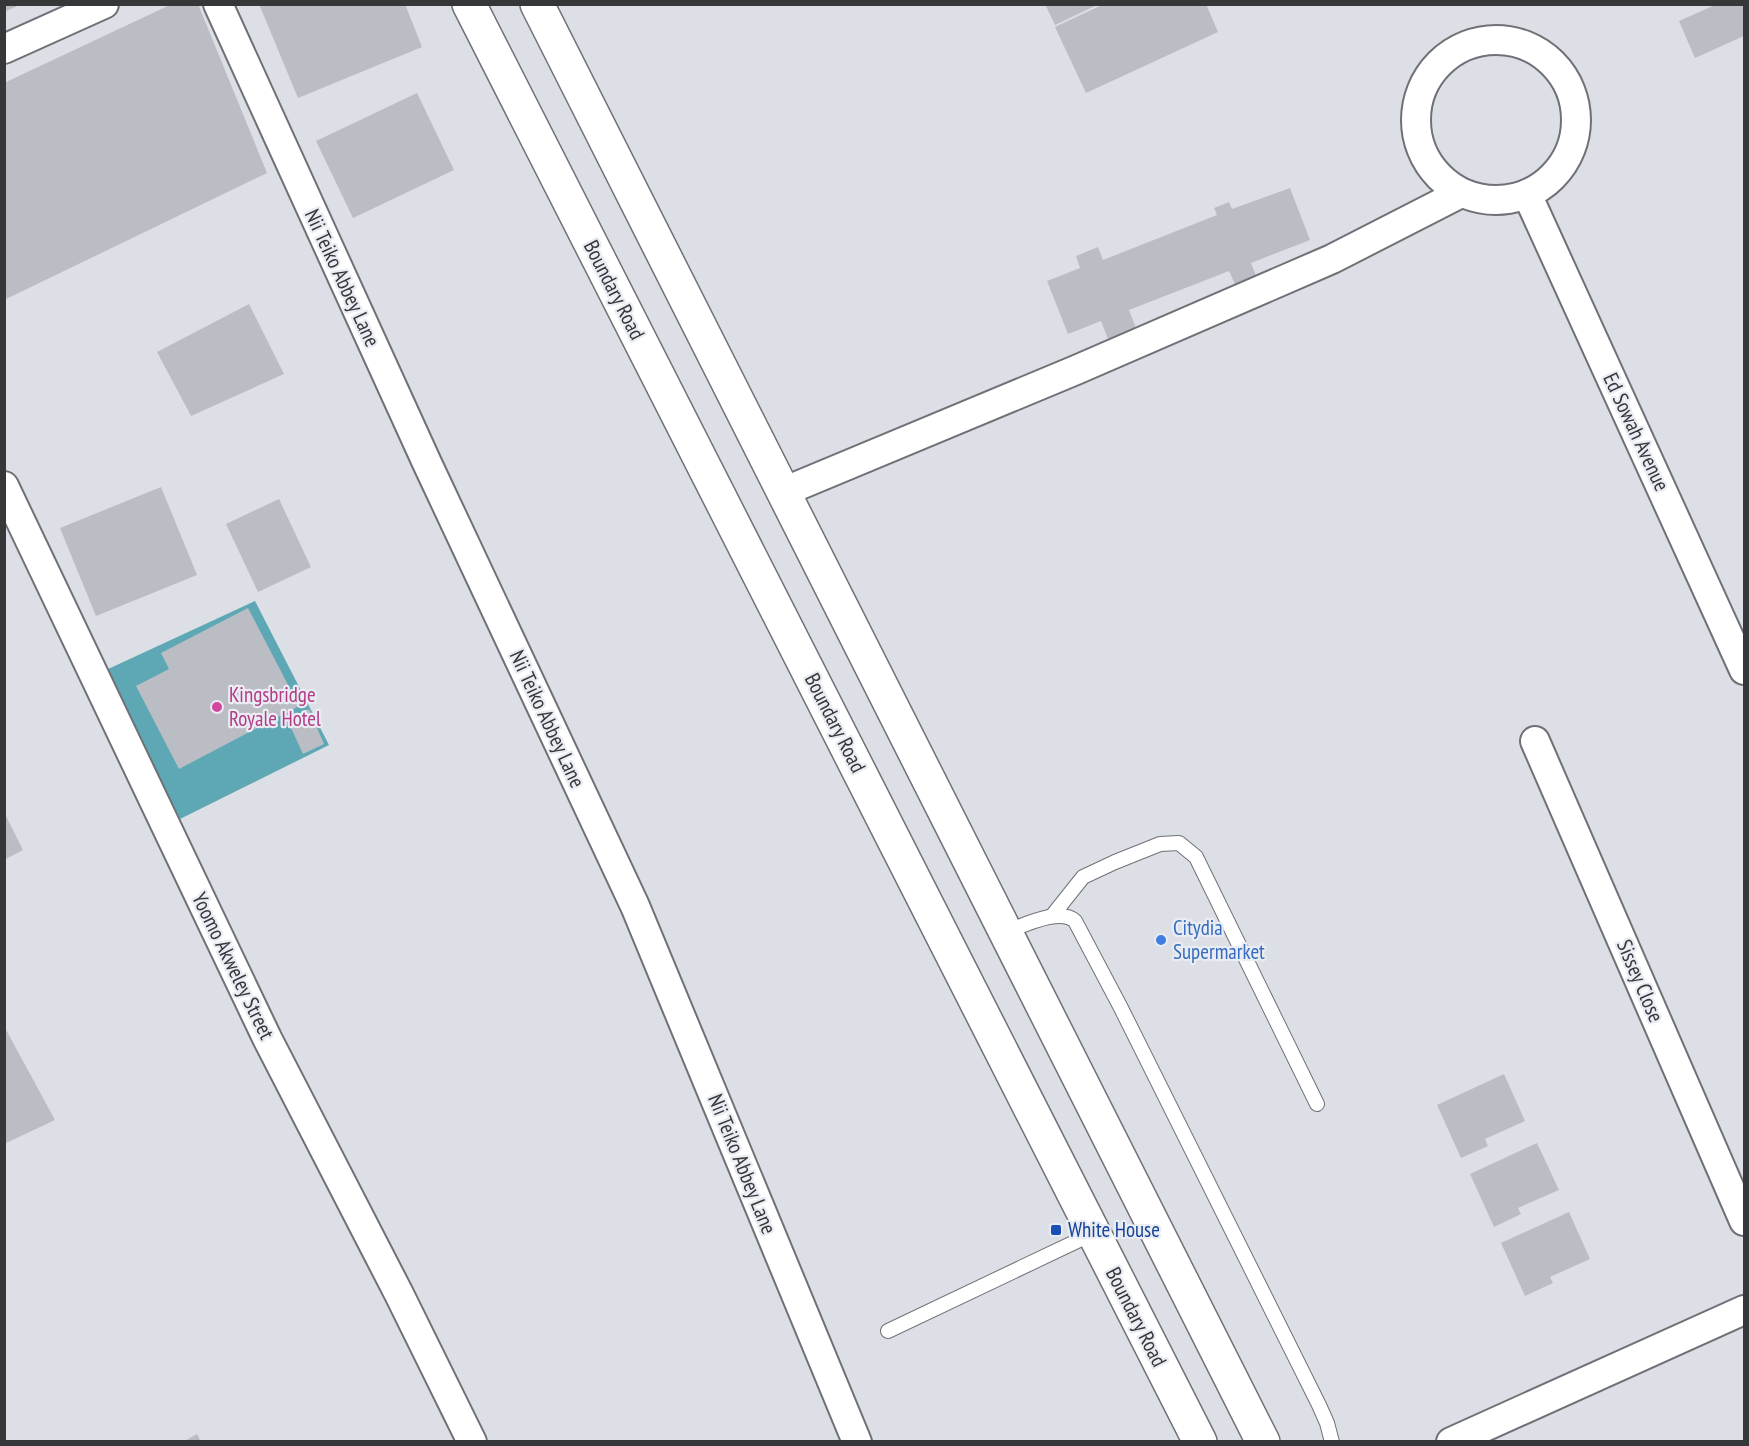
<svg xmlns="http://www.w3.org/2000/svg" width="1749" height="1446" viewBox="0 0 1749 1446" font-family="'PT Sans Narrow',sans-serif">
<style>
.water{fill:#5da8b4}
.building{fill:#bbbdc4}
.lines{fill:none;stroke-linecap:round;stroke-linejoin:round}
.service-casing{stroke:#707177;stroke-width:16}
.minor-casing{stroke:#707177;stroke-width:32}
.secondary-casing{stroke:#707177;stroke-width:36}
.service{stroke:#fff;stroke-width:14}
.minor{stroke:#fff;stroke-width:28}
.secondary{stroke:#fff;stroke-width:33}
.hotel-dot{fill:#d1479c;stroke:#eaecf3;stroke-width:2}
.shop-dot{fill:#3f7fe0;stroke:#eaecf3;stroke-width:2}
.transit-dot{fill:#1a4fb4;stroke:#eaecf3;stroke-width:2}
.labels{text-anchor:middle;stroke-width:4.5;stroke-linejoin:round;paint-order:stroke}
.street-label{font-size:21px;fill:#363739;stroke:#eaecf3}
.hotel-label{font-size:21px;fill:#b23c85;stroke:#eaecf3;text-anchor:start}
.shop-label{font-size:21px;fill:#366cbe;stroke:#eaecf3;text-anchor:start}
.transit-label{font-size:21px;fill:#164399;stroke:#eaecf3;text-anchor:start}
</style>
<rect width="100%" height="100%" fill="#dddfe6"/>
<!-- water -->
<path class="water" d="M255,601L329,745L180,819L106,670Z"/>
<!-- building -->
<g class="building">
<path d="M4,4H22L4,12Z"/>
<path d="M172,4H198L267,173L4,300V83Z"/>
<path d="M259,4H405L422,47L298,98Z"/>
<path d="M1045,4H1099L1055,25Z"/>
<path d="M1104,4H1206L1218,32L1086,93L1055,27Z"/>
<path d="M1717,4H1744V36L1695,58L1679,21Z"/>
<path d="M417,93L454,170L353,218L316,141Z"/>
<path d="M1290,188L1310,240L1251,263L1256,276L1235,284L1229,271L1129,310L1136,328L1108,339L1101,321L1068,334L1047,281L1080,268L1076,256L1098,247L1103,260L1217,215L1214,208L1229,202L1232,209Z"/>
<path d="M249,304L284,374L191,416L157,352Z"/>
<path d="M161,487L197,575L96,616L60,528Z"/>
<path d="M279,499L311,567L258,592L226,524Z"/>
<path d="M248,608L299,706L179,769L136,686L169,669L161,653Z"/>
<path d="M309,709L324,744L303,754L287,719Z"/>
<path d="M4,812L23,850L4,860Z"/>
<path d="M4,1026L55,1120L4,1144Z"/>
<path d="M1504,1074L1525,1121L1485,1139L1488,1146L1461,1158L1437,1105Z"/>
<path d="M1537,1143L1559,1190L1518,1208L1521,1214L1494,1227L1470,1174Z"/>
<path d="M1569,1212L1590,1259L1550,1277L1553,1283L1525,1296L1501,1243Z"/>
<path d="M197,1434L201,1442H183Z"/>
</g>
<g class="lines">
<!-- service casing -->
<g class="service-casing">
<g id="service">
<path d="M1052,916L1083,877L1115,862L1160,844L1179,843L1196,857L1317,1104"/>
<path d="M1005,932C1023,926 1060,907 1075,921L1121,1008L1319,1405L1327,1423L1332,1442"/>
<path d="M888,1331L1094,1233"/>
</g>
</g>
<!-- minor casing -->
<g class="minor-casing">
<g id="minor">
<path d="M218,4L427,463L635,906L857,1442"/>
<circle cx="1496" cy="120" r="80"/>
<path d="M4,49L104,4"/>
<path d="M1527,194L1744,670"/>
<path d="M4,486L267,1038L399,1294L472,1442"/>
<path d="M783,492L1076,370L1332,259L1461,193"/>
<path d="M1535,741L1744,1221"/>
<path d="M1451,1442L1744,1310"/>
</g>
</g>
<!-- secondary casing -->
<g class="secondary-casing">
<g id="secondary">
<path d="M469,4L1200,1442"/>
<path d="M537,4L1263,1442"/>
</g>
</g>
<!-- service -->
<use href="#service" class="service"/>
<!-- minor -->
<use href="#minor" class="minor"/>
<!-- secondary -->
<use href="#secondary" class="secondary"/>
</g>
<!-- markers -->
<circle class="hotel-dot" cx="217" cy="707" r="6"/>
<circle class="shop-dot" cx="1161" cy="940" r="6"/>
<rect class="transit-dot" x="1050" y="1224" width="12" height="12" rx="3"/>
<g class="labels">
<!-- street labels -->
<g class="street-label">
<text transform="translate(342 278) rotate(65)" y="7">Nii Teiko Abbey Lane</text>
<text transform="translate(614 290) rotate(63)" y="7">Boundary Road</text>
<text transform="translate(1636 432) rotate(65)" y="7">Ed Sowah Avenue</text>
<text transform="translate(547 719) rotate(65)" y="7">Nii Teiko Abbey Lane</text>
<text transform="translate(835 723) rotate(63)" y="7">Boundary Road</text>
<text transform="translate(233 966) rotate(64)" y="7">Yoomo Akweley Street</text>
<text transform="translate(1640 981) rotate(67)" y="7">Sissey Close</text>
<text transform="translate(742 1164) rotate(68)" y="7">Nii Teiko Abbey Lane</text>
<text transform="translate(1136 1317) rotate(63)" y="7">Boundary Road</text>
</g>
<!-- hotel labels -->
<g class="hotel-label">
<text x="229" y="702">Kingsbridge<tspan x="229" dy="24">Royale Hotel</tspan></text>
</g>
<!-- shop labels -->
<g class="shop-label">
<text x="1173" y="935">Citydia<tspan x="1173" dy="24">Supermarket</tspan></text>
</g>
<!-- transit labels -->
<g class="transit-label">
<text x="1068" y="1237">White House</text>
</g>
</g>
<!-- border -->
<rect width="1749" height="1446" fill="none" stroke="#363739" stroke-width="12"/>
</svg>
